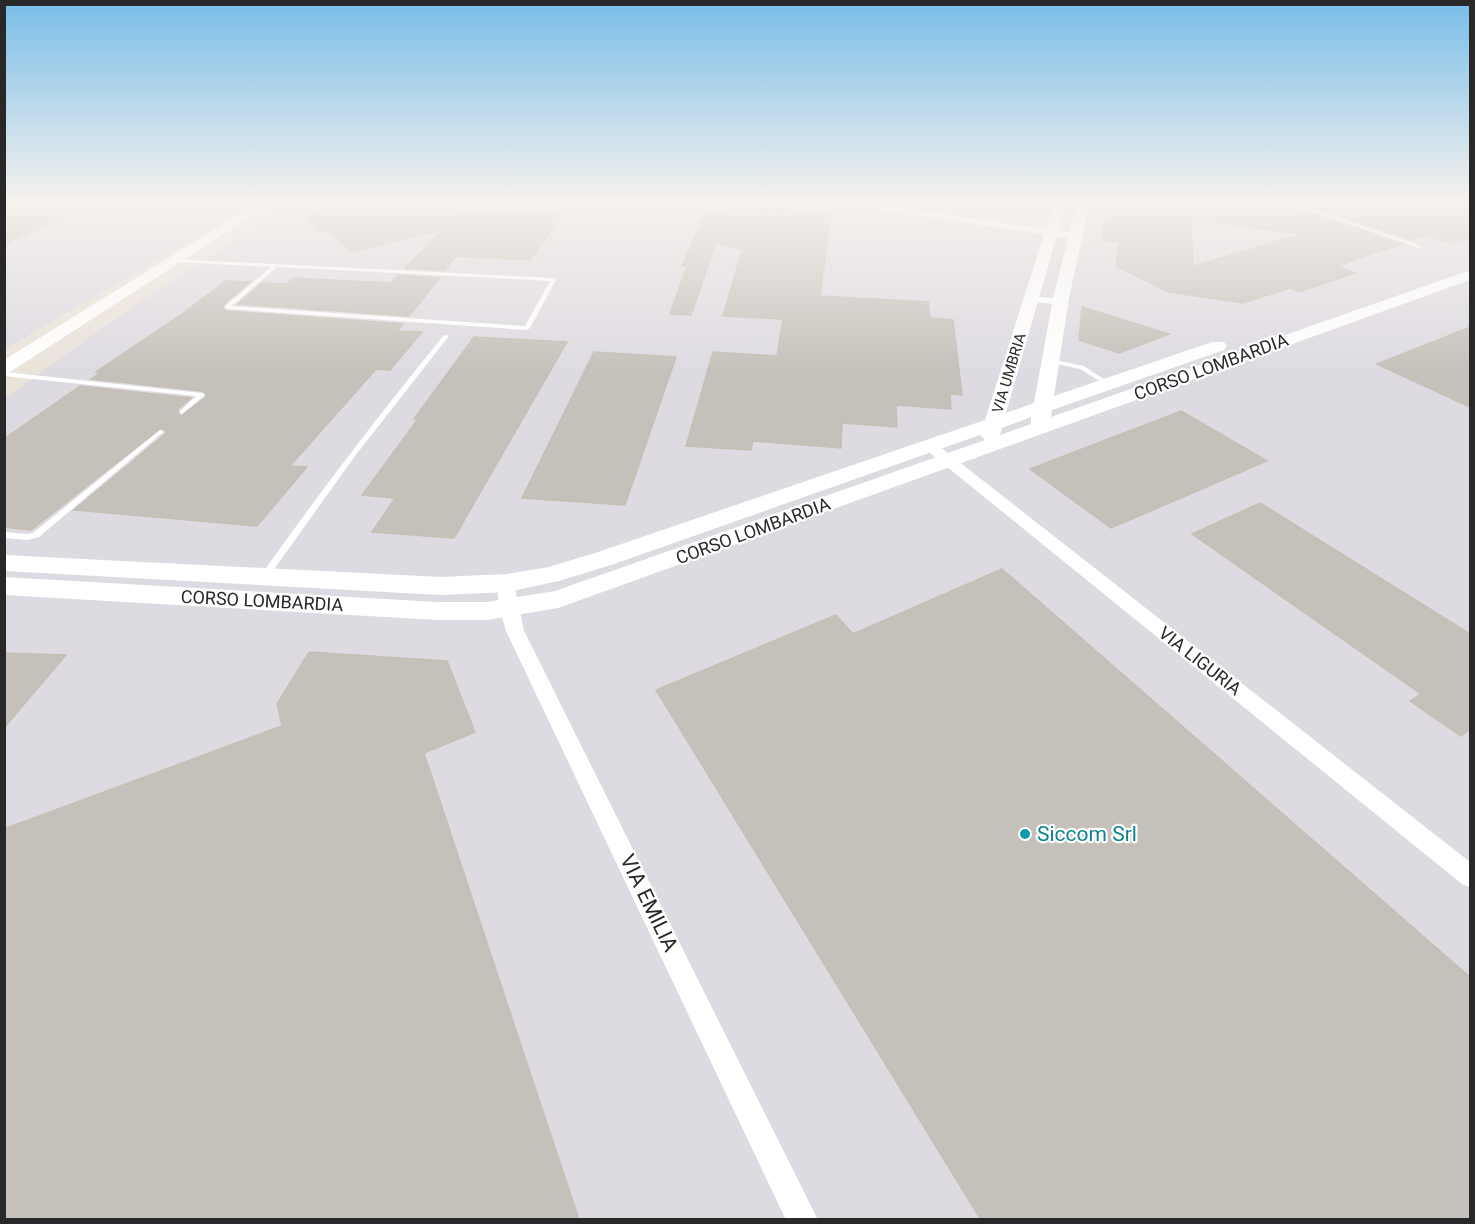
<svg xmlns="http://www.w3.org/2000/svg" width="1475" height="1224" viewBox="0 0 1475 1224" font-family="Roboto,sans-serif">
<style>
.industrial{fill:#dddae2}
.building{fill:#c5c0ba;stroke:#c5bfb4;stroke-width:1.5;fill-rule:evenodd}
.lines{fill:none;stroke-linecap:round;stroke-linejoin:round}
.lane{fill:#fff;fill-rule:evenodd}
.street{fill:#fff;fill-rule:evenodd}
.secondary{fill:#fff;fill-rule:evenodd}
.culture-dot{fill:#0f9aa8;stroke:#fff;stroke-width:2}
.labels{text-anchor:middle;stroke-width:4.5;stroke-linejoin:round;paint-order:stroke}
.far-street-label{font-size:15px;fill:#282828;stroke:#fff}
.street-label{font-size:18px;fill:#282828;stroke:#fff}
.near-culture-label{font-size:21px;fill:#0d838f;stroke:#fff;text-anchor:start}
.near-street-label{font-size:21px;fill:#282828;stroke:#fff}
</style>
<rect width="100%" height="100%" fill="#eae3da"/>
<!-- industrial -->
<g class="industrial">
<path d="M5,200H261L5,349Z"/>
<path d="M292,200H1470V1219H5L4,399L132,307L216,253Z"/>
</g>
<!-- building -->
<g class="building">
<path d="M4,200H99L4,244Z"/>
<path d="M354,200H374L377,202L389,200H446L462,213L496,214L500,210L558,212L555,216H562L530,260L456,256L445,270L405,268L442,230L351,252L329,231L322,233L308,217L330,201Z"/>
<path d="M1110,200H1221L1255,204L1256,200H1279L1280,202L1401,244L1337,266L1355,273L1299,292L1290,288L1243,303L1169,292L1116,266L1119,242L1101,240ZM1191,220L1302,234L1193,266Z"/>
<path d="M1292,200H1470V237L1452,243L1427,235L1411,240Z"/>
<path d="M727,206L831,211L820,296L928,302L930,318L953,320L962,395L950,394L951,409L896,405L897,427L842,423L841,448L753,441L751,450L686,446L713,352L777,356L783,319L723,316L742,250L716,242L691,315L670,314L687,266H682L705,213L724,214Z"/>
<path d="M398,275L440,278L409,316L238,304L262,283L286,284L293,278L390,283Z"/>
<path d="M226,281L250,282L224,304L223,308L227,311L403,324L397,331L422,332L390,370L376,369L290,466L307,467L257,526L74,510L165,434L166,431L161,428L31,530L4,527V439L80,386L191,398L178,409V413L181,416L206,397V393L202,391L91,379L100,373L96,372L182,314Z"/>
<path d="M1082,307L1169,334L1119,353L1079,340Z"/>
<path d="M1470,327V407L1377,364Z"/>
<path d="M474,337L567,342L454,538L372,532L395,498L362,495L418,419H414Z"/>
<path d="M594,352L676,357L625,505L522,498Z"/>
<path d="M1181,411L1267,461L1111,528L1030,469Z"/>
<path d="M1260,503L1470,634V729L1461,736L1410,701L1421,694L1192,534Z"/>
<path d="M1002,569L1470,977V1220H981L656,690L836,615L853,634Z"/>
<path d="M309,652L447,661L475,732L424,753L579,1220H4V829L282,726L277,704Z"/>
<path d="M4,653L66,655L4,728Z"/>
</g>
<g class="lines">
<!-- lane -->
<g class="lane">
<path d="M1281,200H1286L1424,247L1419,248Z"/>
<path d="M172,259L553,278L556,280L530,328L527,330L227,309L225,308V306L271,267L174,262L171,260ZM277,267L550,281L525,326L232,306Z"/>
<path d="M444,335L449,336L355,456L267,579H261L260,577L261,575C319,493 380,413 444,335Z"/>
<path d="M1050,359L1084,366L1111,384L1106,385L1080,369L1048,362L1047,361Z"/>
<path d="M4,372L202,393L205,395L182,414L180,413V411L196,396L4,376Z"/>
<path d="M160,430L164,432L162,433L39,537L27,540L4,538V532L27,534L33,533Z"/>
</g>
<!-- street -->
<g class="street">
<path d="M795,200H848L1076,233L1081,236L1076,239L846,205L800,203Z"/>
<path d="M1031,296L1060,299L1066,302L1060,305L1027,301L1025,299Z"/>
<path d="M930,442L935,443L1470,862V887L1462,884L925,449L923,446Z"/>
<path d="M507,577L513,579L524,631L818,1220H786L506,631C502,616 493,593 501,579Z"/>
</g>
<!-- secondary -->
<g class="secondary">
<path d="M262,200H276L10,372L4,373V360Z"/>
<path d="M1055,200H1067L1006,413L1034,403L1053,298L1078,200H1090L1069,298L1054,396L1212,342H1224L1227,346L1224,350L1052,410L1051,417L1465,272L1470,271V280L558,608L487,620H437L4,595V577L437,602H487L555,591L985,440L980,435L614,564L559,581L507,592L441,595L4,571V555L441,577L507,574L549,567L598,552L985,420ZM1031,417V424L1000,435L1002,428Z"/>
</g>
</g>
<!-- sky -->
<linearGradient id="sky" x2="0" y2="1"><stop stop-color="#78bde8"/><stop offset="0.54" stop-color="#f6f2ee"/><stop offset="1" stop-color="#f6f2ee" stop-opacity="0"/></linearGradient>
<rect width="1475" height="371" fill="url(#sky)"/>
<!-- markers -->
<circle class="culture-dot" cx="1025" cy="834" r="6"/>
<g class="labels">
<!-- far-street labels -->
<g class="far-street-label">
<text transform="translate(1009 373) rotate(-73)" y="5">VIA UMBRIA</text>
</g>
<!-- street labels -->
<g class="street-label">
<text transform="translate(1211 367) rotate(-20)" y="6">CORSO LOMBARDIA</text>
<text transform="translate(753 531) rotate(-20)" y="6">CORSO LOMBARDIA</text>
<text transform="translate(262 601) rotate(3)" y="6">CORSO LOMBARDIA</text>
<text transform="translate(1200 661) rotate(38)" y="6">VIA LIGURIA</text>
</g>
<!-- near-culture labels -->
<g class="near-culture-label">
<text x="1037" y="841">Siccom Srl</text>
</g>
<!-- near-street labels -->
<g class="near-street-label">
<text transform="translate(649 903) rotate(64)" y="7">VIA EMILIA</text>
</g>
</g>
<!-- border -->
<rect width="1475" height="1224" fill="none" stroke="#282828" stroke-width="12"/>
</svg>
